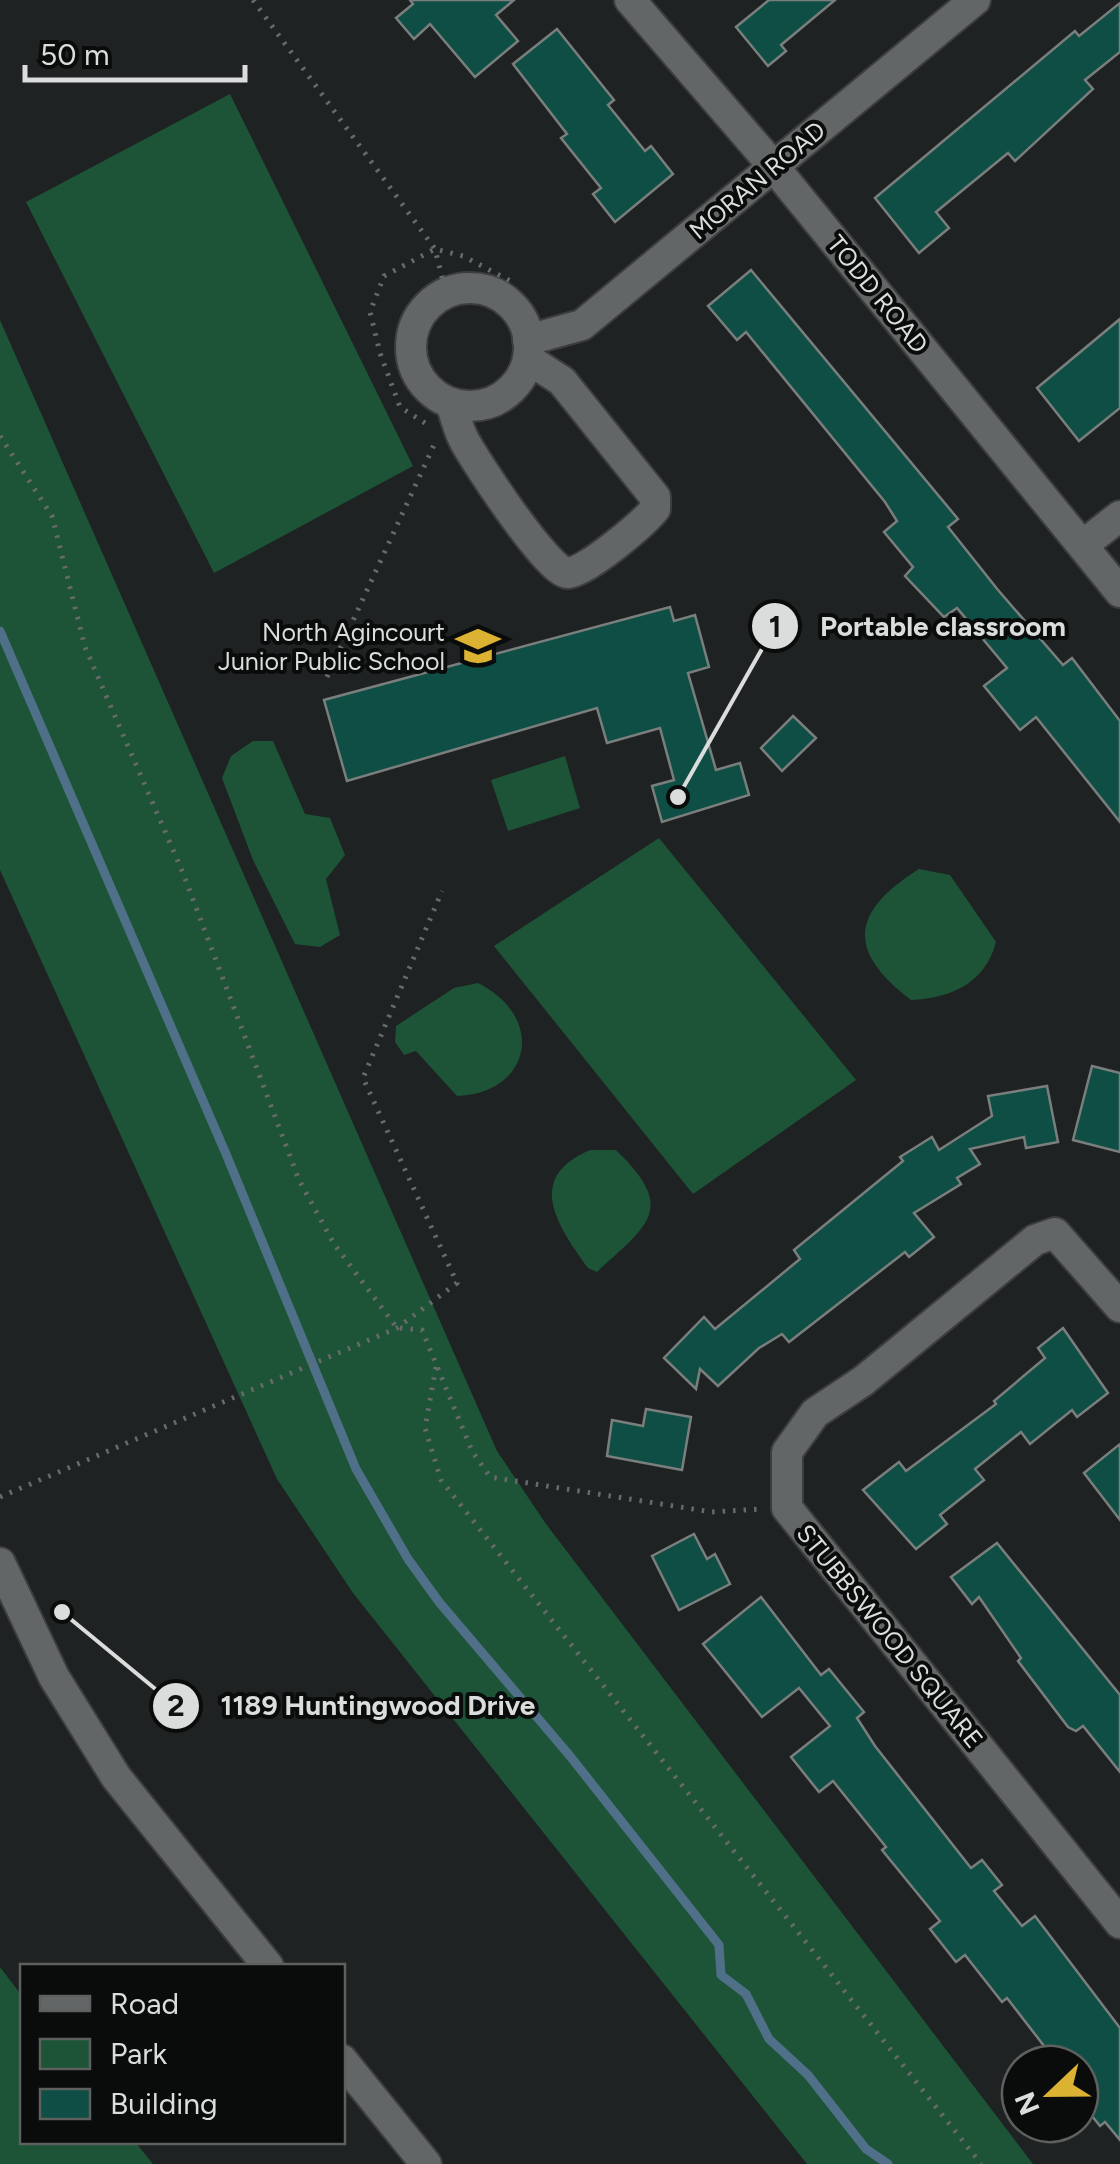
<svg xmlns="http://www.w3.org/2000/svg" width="1120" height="2164" viewBox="0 0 1120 2164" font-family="Figtree,sans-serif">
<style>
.green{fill:#1d5437}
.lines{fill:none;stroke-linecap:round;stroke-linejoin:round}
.stream{stroke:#50708a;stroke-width:9}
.building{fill:#0e4e44;stroke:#7a7e7d;stroke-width:2.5}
.minor-casing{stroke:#3b3d3e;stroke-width:34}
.path{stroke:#676a6a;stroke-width:5;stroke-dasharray:2.5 8;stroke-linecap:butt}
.minor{stroke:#626666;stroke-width:30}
.labels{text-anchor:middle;stroke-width:8;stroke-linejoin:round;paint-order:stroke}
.street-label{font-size:25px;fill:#dbdddd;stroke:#0a0b0b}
.poi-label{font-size:25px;fill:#dbdddd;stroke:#0a0b0b;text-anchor:end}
.leader{fill:none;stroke:#dbdddd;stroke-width:4}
.callout-dot{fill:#dbdddd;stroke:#0a0b0b;stroke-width:4}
.mark-label{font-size:30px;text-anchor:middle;font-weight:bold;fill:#111}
.callout-label{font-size:28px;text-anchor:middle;font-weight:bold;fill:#dbdddd;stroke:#0a0b0b;stroke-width:8;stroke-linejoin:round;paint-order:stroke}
</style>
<rect width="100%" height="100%" fill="#1f2222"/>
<!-- green -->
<g class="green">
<path d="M230,94L413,466L214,573L26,202Z"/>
<path d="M0,320L497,1451L546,1524L1033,2164H807L353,1593L277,1479L0,870Z"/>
<path d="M253,741H273L305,814L330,818L345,855L326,879L340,935L320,947L295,944L253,860L222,778L231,756Z"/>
<path d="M565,756L580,808L508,831L491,780Z"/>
<path d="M659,838L856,1080L693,1194L494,946Z"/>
<path d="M919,869L950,875L996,942C985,983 952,998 911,1000C845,950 852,911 919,869Z"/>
<path d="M478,983C547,1018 531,1093 457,1096L416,1051L404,1055L395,1042L396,1026L454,988Z"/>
<path d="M590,1150H616C677,1209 649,1224 597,1272L588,1268C558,1226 524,1178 590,1150Z"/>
<path d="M0,1967L22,1996V2142H135L153,2164H0Z"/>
</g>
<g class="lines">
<!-- stream -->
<path class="stream" d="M0,631L226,1154L356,1469L408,1559L439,1602L570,1756L719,1945L721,1975L746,1994L769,2039L808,2075L866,2149L888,2164"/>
</g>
<!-- building -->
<g class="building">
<path d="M410,0H514L496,15L518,41L475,77L430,24L414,39L396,18L413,4Z"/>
<path d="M769,0H835L781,45L786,51L768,66L736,27Z"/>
<path d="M1120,3V52L1085,80L1093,89L1015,161L1008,153L936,212L949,228L919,253L875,198L1075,31L1079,36Z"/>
<path d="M557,29L614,100L608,105L645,151L651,146L673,174L615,222L593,194L601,188L561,138L567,134L513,64Z"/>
<path d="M751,270L958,519L948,527L998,590L1063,665L1072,658L1120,721V822L1036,717L1020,730L984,686L1007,668L957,608L944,617L905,576L913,567L884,532L897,521L885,502L746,332L737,340L708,306Z"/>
<path d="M1120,319V408L1079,441L1037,388Z"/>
<path d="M670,607L674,621L695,615L709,667L688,673L716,770L740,763L749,795L662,822L652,786L674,780L660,728L607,743L597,708L347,781L324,700Z"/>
<path d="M793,716L816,738L782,771L761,748Z"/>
<path d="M1092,1066L1120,1073V1152L1073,1140Z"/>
<path d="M1047,1086L1058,1142L1026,1148L1024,1137L970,1149L980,1164L957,1178L961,1184L914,1213L934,1237L909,1257L905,1252L789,1342L782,1334L759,1348L718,1386L700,1369L696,1389L664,1358L704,1317L715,1329L800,1259L794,1250L903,1161L900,1157L932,1137L939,1150L992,1116L988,1096Z"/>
<path d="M1063,1328L1108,1393L1077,1417L1072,1410L1030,1444L1021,1432L975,1469L984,1480L940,1515L947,1524L916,1549L863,1490L899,1462L906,1471L996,1404L994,1401L1045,1358L1038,1348Z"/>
<path d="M646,1409L691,1417L682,1470L607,1456L612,1420L643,1426Z"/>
<path d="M1120,1444V1520L1084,1473Z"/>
<path d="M694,1534L707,1559L715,1554L730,1584L679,1610L652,1556Z"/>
<path d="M997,1543L1120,1695V1772L1083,1726L1076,1731L1068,1727L1018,1661L1021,1658L979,1597L972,1604L951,1577Z"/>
<path d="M761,1597L821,1675L829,1669L864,1712L857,1718L875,1746L971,1868L982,1860L1002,1885L994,1891L1022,1926L1035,1916L1120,2028V2140L1105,2122L1100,2126L1080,2101V2064H1058L1007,1998L1002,2002L965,1955L956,1962L930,1929L940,1921L882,1850L886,1847L833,1781L819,1792L791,1757L830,1726L799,1688L762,1717L703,1644Z"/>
</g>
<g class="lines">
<!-- minor casing -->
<g class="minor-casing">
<g id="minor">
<path d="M630,0L774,167L1120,592"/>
<circle cx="470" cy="347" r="59"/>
<path d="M528,340L582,325L975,0"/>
<path d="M451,403C455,415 458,429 464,440C475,461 549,574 568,573C586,572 643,524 655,509V497L562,381L528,359"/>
<path d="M1083,545L1120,516"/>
<path d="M1120,1307L1055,1233L1035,1240L863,1381L815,1413L787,1452V1508L1120,1923"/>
<path d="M0,1563L54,1677L116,1777L268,1966"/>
<path d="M342,2060L426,2164"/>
</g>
</g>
<!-- path -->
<g class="path">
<path d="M253,0L435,249L446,293"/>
<path d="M425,423L400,407L380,353L370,312L384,276L435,249L463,256L514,283"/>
<path d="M0,436L52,516L85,647L183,873L299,1180L334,1244L397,1328"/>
<path d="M327,677L434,445"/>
<path d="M400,1328L422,1330L472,1451L490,1477L712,1512L761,1509"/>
<path d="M436,1367L425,1428L441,1480L981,2164"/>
<path d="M0,1497L397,1328L457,1283L363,1078L442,891"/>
</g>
<!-- minor -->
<use href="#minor" class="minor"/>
</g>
<!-- icons -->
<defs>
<g id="school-bare" transform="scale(3.45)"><path d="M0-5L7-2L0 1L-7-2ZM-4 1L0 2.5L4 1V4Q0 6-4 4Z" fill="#dcb233" stroke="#0a0b0b" stroke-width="2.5" paint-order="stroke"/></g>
</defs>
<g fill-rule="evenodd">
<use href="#school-bare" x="478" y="646"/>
</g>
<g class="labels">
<!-- street labels -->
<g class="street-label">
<text transform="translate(757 180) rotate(-40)" y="9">MORAN ROAD</text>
<text transform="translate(878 294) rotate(51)" y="9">TODD ROAD</text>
<text transform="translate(890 1636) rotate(51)" y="9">STUBBSWOOD SQUARE</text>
</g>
<!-- poi labels -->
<g class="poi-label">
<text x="445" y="641">North Agincourt<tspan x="445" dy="29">Junior Public School</tspan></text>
</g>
</g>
<!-- callouts -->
<path class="leader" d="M678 797L775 626M62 1612L176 1706"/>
<g class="callout-dot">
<circle cx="678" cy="797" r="10"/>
<circle cx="62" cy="1612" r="10"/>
<circle cx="775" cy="626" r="25"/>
<circle cx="176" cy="1706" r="25"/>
</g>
<g class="mark-label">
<text x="775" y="637">1</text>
<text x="176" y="1716">2</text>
</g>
<g class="callout-label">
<text x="943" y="636">Portable classroom</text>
<text x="378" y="1715">1189 Huntingwood Drive</text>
</g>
<!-- legend -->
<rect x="20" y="1964" width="325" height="180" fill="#0a0b0b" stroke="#5e5f5f" stroke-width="2.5"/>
<rect x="40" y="1996" width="50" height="15" fill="#626666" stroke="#5e5f5f" stroke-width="2.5"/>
<text x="110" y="2014" font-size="30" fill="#dbdddd">Road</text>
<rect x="40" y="2039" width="50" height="30" fill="#1d5437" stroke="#5e5f5f" stroke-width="2.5"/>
<text x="110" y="2064" font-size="30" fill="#dbdddd">Park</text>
<rect x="40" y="2089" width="50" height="30" fill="#0e4e44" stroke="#5e5f5f" stroke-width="2.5"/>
<text x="110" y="2114" font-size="30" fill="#dbdddd">Building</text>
<!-- north arrow -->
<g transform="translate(1050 2094) rotate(248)"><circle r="48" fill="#0a0b0b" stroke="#5e5f5f" stroke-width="2.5"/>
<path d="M0-8L18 38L0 25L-18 38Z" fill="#dcb233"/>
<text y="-15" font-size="28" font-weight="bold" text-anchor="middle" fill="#dbdddd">N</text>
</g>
<!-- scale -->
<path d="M25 65v15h220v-15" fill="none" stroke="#dbdddd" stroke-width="5"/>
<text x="40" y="65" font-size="30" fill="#dbdddd" stroke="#0a0b0b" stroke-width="8" paint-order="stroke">50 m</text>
</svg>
